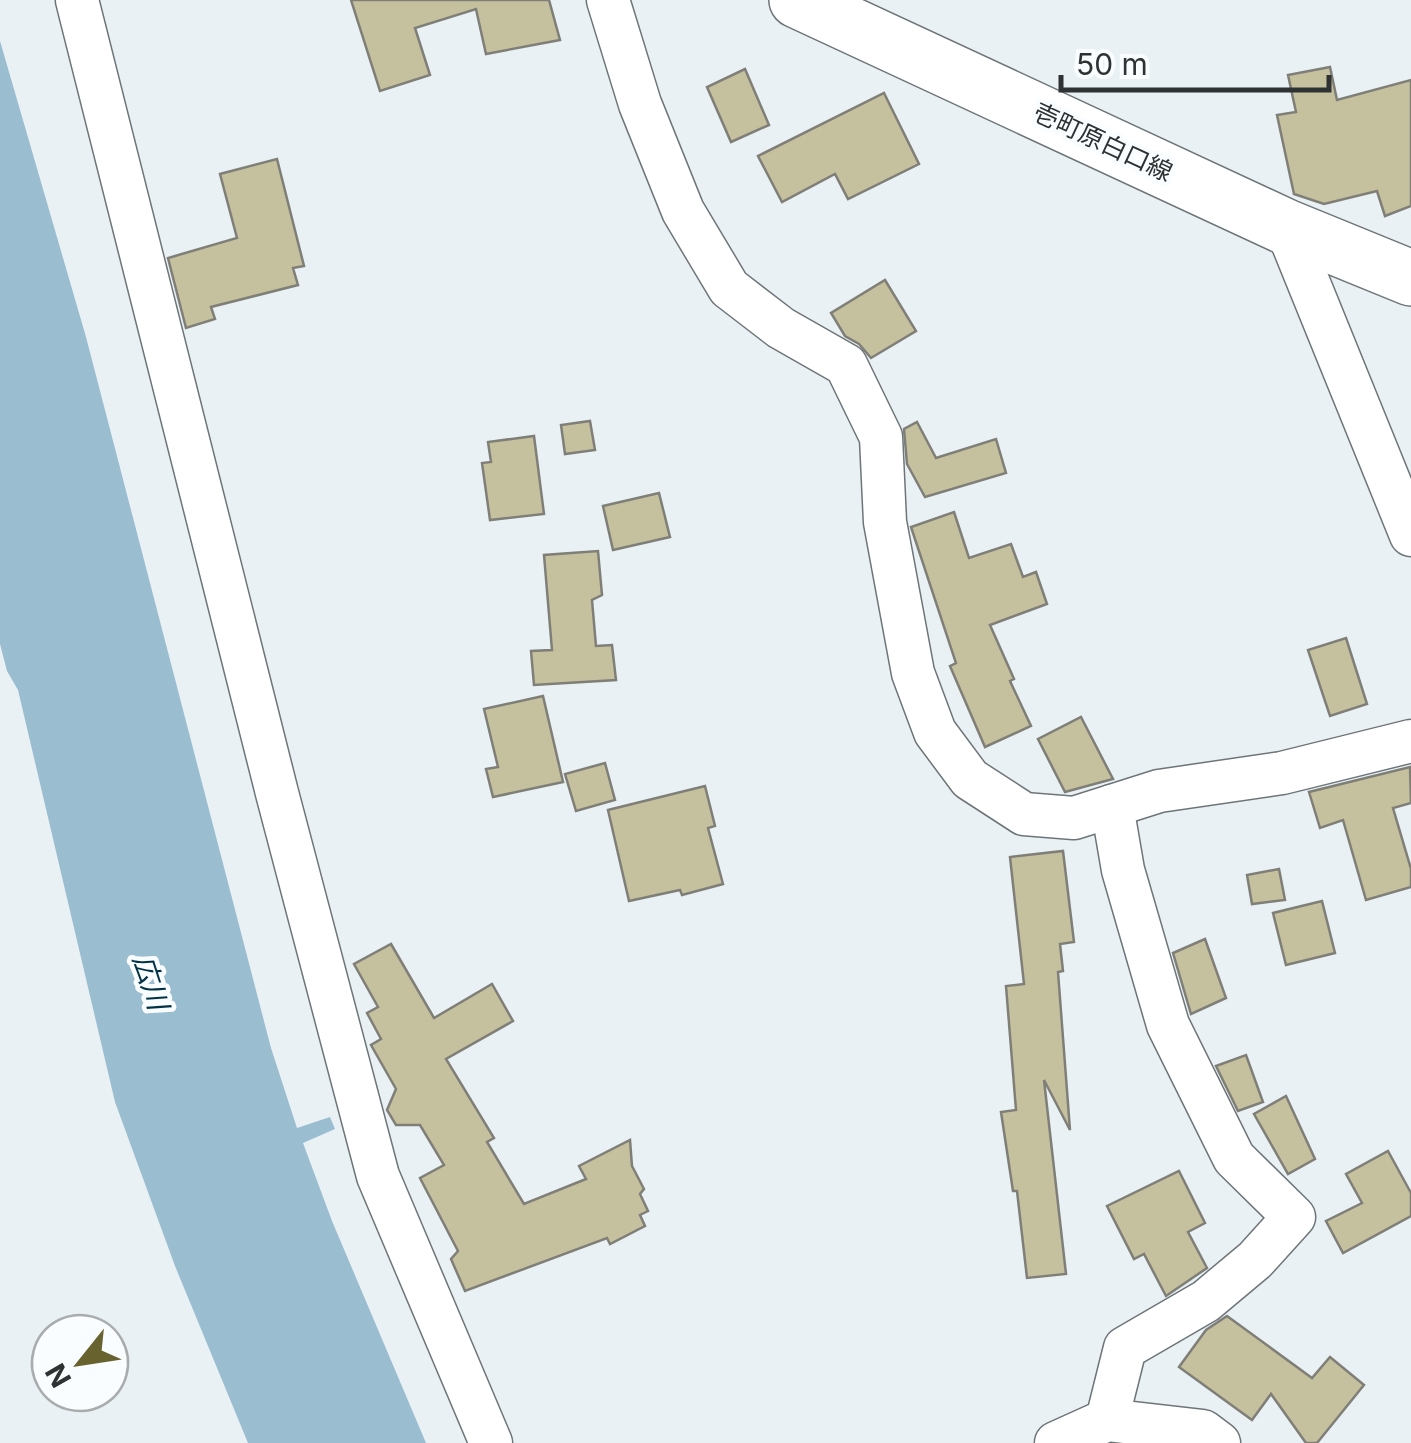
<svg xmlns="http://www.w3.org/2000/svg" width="1411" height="1443" viewBox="0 0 1411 1443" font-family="Inter,'Noto Sans JP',sans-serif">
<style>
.water{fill:#9bbdd0}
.building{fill:#c5c19f;stroke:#7f7f78;stroke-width:2.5}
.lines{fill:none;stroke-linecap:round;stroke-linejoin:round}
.minor-casing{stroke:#6e7579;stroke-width:45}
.secondary-casing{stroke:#6e7579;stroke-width:58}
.minor{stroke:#fff;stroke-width:42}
.secondary{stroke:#fff;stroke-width:55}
.labels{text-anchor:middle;stroke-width:9;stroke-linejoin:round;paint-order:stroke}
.street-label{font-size:25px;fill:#2f3233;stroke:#fafdff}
.water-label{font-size:28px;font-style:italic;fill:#003145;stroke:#fafdff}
</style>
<rect width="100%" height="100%" fill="#e9f1f5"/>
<!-- water -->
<path class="water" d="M0,41L86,337L271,1048L297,1128L330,1117L335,1129L303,1143L332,1221L426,1443H248L175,1266L115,1102L18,690L7,671L0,644Z"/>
<!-- building -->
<g class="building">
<path d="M351,0H549L560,40L486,54L476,9L415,28L430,75L380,91Z"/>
<path d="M1330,67L1337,100L1411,80V206L1385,216L1377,191L1324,204L1294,194L1277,115L1296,112L1288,75Z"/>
<path d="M745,69L769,125L731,142L707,87Z"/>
<path d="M884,93L919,164L848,199L835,174L782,202L758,156Z"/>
<path d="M277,159L304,266L293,268L298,285L211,307L215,319L186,328L168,258L237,238L220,174Z"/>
<path d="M885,280L916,331L871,358L859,344L845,336L831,313Z"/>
<path d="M590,421L595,450L565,454L561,425Z"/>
<path d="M917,422L936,458L996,439L1006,473L925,497L907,464L904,429Z"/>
<path d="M534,436L544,514L490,520L482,463L491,462L488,442Z"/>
<path d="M659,493L670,537L613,550L603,506Z"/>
<path d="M954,512L969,558L1011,544L1023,577L1036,572L1047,604L990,625L1014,679L1010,681L1031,726L985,747L950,666L956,663L911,527Z"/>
<path d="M598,551L602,595L592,600L596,646L612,645L616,680L534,685L531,651L552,650L544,555Z"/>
<path d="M1346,638L1367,704L1330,716L1308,650Z"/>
<path d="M543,696L563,782L493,797L486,769L498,767L484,709Z"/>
<path d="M1081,717L1113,779L1065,792L1038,739Z"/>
<path d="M605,763L615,800L576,811L565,774Z"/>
<path d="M1410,767L1411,803L1393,808L1411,869V887L1366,900L1343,820L1320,828L1309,792Z"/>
<path d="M705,786L715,826L708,828L723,884L682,895L680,890L629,901L608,810Z"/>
<path d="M1063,851L1074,942L1060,944L1063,971L1058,972L1070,1130L1044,1080L1066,1274L1027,1278L1017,1191H1013L1001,1112L1016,1110L1006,986L1024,984L1010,857Z"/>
<path d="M1279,869L1285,900L1252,904L1247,875Z"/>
<path d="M1322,901L1335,953L1286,965L1273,913Z"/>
<path d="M1205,939L1226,998L1191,1014L1173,953Z"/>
<path d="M391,944L434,1018L492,984L513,1021L446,1059L494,1138L487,1142L524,1204L586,1179L579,1166L630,1140L632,1166L644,1189L640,1194L648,1211L640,1215L645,1226L610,1244L607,1238L465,1291L451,1259L458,1251L420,1178L444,1165L420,1125H396L387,1110L396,1089L371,1045L381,1039L367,1013L378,1007L354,964Z"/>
<path d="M1246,1055L1263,1102L1238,1111L1216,1066Z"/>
<path d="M1286,1096L1315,1159L1288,1174L1254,1114Z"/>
<path d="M1388,1151L1411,1193V1216L1343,1253L1326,1221L1362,1203L1346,1174Z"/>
<path d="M1179,1171L1205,1223L1188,1232L1207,1268L1166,1296L1144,1254L1134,1259L1107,1206Z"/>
<path d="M1227,1316L1312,1378L1330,1357L1364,1385L1317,1443H1306L1271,1394L1252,1420L1179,1367L1206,1330Z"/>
</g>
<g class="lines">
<!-- minor casing -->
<g class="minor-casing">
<g id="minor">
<path d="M77,0L277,793L378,1176L491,1443"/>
<path d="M608,0L640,104L683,211L729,288L781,328L846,365L881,437L885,522L913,673L935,732L970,779L1024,814L1074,818L1159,791L1282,773L1411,741"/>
<path d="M1286,227L1411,535"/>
<path d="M1107,1420L1125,1348L1206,1301L1255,1260L1294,1217L1234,1158L1168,1025L1123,870L1112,806"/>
<path d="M1056,1443L1107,1420L1203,1431L1219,1443"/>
</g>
</g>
<!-- secondary casing -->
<g class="secondary-casing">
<path id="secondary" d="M797,0L1286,227L1411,278"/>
</g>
<!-- minor -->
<use href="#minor" class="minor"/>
<!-- secondary -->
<use href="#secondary" class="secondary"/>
</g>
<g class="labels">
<!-- street labels -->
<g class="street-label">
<text transform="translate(1103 142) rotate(25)" y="9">壱町原白口線</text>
</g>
<!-- water labels -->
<g class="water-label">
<text transform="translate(151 982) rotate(72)" y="10">広川</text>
</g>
</g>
<!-- north arrow -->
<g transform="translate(80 1363) rotate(240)"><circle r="48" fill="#fafdff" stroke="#a9acad" stroke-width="2.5"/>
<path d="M0-8L18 38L0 25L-18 38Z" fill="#68622e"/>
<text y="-15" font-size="28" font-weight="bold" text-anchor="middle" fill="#2f3233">N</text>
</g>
<!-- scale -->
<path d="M1061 75v15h268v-15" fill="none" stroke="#2f3233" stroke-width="5"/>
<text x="1076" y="75" font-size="30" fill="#2f3233" stroke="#fafdff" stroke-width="8" paint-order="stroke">50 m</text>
</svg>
